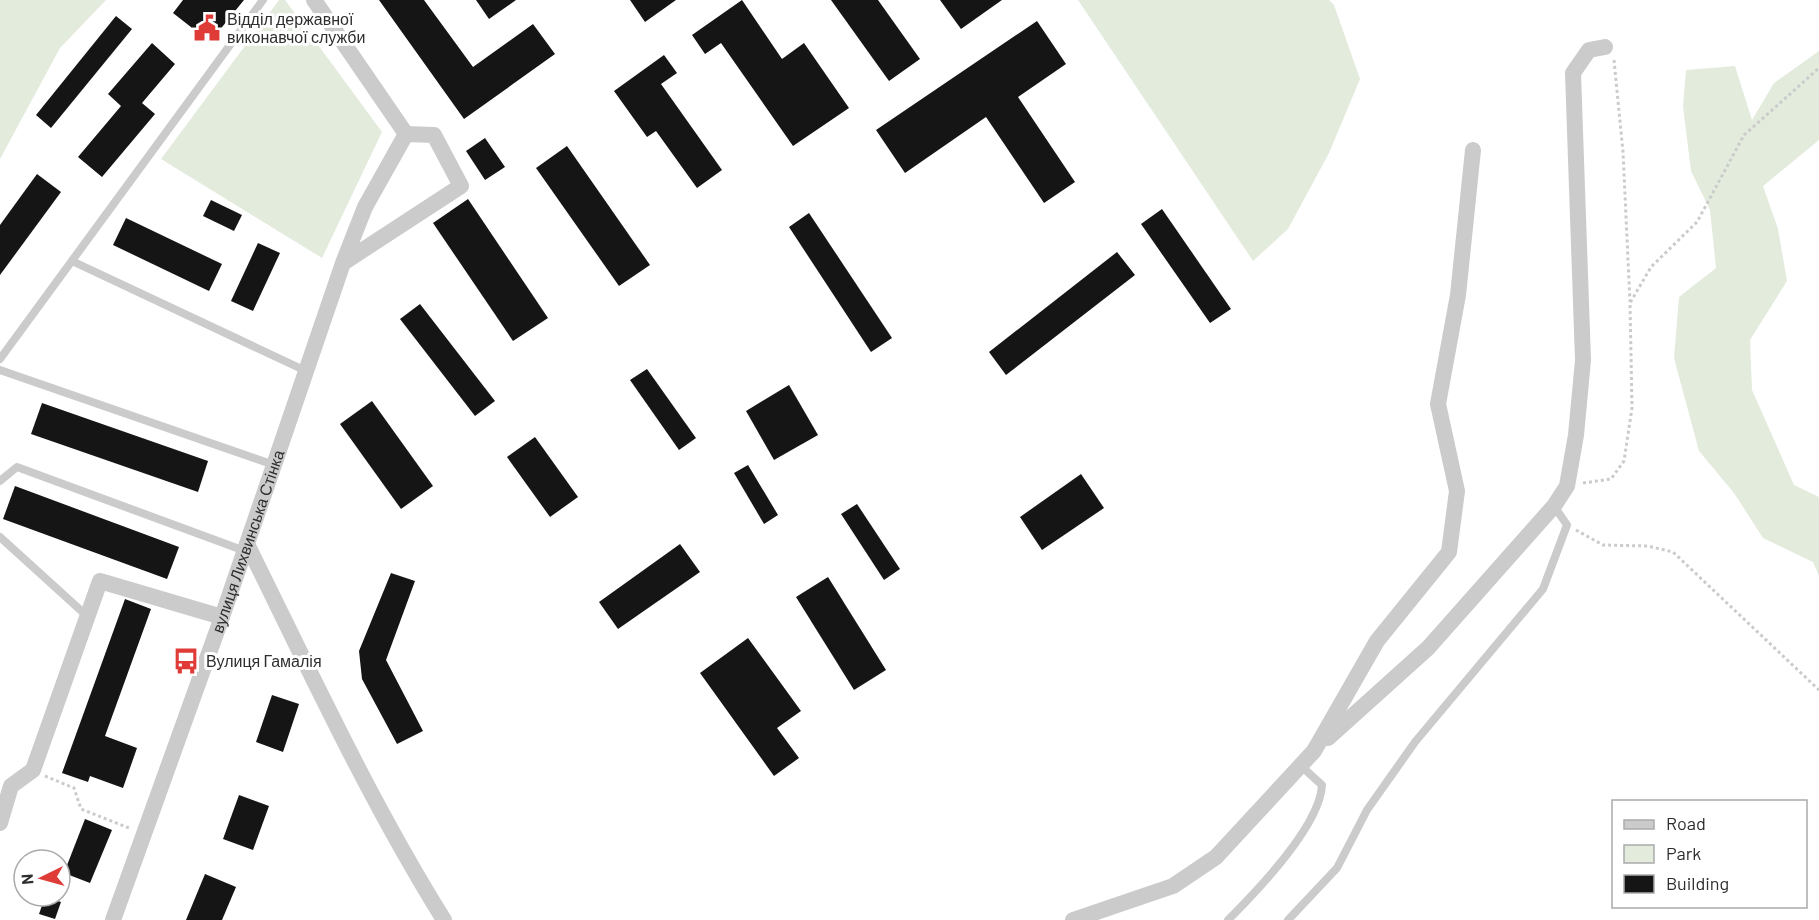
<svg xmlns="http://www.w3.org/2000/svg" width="1819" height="920" viewBox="0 0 1819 920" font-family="Barlow,sans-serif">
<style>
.green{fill:#e3ebdd}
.building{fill:#151515}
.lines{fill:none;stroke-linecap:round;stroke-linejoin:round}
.path{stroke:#cbcbcb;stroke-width:3;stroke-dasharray:3 3;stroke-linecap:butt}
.lane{stroke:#cbcbcb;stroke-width:8}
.street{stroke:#cbcbcb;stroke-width:16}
.labels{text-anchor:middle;stroke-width:6;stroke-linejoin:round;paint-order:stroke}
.poi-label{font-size:16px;fill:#2e2e2e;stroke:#fff;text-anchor:start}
.street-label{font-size:16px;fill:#2e2e2e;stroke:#fff}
</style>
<rect width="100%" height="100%" fill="#fff"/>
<!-- green -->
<g class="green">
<path d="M0,0H106L60,48L0,159Z"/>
<path d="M279,0H285L382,132L322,258L161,159Z"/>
<path d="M1078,0H1329L1334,5L1360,79L1329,153L1288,229L1253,261Z"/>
<path d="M1819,51V140L1763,186L1778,229L1787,281L1750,340L1752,390L1794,485L1819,497V576L1813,562L1763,538L1734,493L1699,451L1674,358L1679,297L1716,268L1710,210L1691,171L1683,106L1686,70L1735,66L1752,120L1774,83Z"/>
</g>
<!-- building -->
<g class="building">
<path d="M183,0H244L210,42L173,13Z"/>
<path d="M379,0H424L473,67L533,24L555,54L464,119Z"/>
<path d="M476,0H516L489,19Z"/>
<path d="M630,0H676L645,22Z"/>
<path d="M742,0L782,59L804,43L849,108L793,146L721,43L705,54L692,35Z"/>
<path d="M831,0H878L920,59L889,81Z"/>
<path d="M940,0H1002L961,29Z"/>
<path d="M116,16L132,29L51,128L36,115Z"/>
<path d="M1037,21L1066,64L1018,97L1075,182L1044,203L986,117L905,173L876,130Z"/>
<path d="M152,43L175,64L142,103L155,114L102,177L78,157L121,106L108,94Z"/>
<path d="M664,55L677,73L661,84L722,170L697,188L656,131L647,137L614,91Z"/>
<path d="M485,138L505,167L485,180L466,151Z"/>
<path d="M567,146L650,265L619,286L536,168Z"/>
<path d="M37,174L61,192L0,275V225Z"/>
<path d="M468,199L548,318L513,341L433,223Z"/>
<path d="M211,200L242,215L234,231L203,216Z"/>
<path d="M1162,209L1231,309L1210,323L1141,224Z"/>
<path d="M809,213L892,338L871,352L789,227Z"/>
<path d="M126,218L222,264L209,291L113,245Z"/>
<path d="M258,243L280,253L253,311L231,301Z"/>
<path d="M1117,252L1135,275L1006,375L989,352Z"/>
<path d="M420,304L495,401L475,416L400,319Z"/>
<path d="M647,369L696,438L679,450L630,380Z"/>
<path d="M789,385L818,435L774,460L746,411Z"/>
<path d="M372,401L433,486L401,509L340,424Z"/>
<path d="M42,403L208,461L198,492L31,434Z"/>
<path d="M535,437L578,497L550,517L507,457Z"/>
<path d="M748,465L778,515L764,524L734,473Z"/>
<path d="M1081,474L1104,508L1042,550L1020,517Z"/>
<path d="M15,486L179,547L167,579L3,519Z"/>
<path d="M857,504L900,569L884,580L841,514Z"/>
<path d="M680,544L700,572L618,629L599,602Z"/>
<path d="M391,573L415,581L386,660L423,731L397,744L362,679L359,651Z"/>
<path d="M828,577L886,670L854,690L796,597Z"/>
<path d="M125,599L151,609L105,736L137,748L123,788L90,776L88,782L62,773Z"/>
<path d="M748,638L801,711L777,728L799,758L774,776L700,673Z"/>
<path d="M272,695L299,704L283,752L256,742Z"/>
<path d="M239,795L269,806L253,850L223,839Z"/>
<path d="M85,819L112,830L90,883L64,873Z"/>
<path d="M205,874L236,887L222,920H186Z"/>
<path d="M45,897L61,902L55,919L39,914Z"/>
</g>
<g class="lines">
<!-- path -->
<g class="path">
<path d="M1614,60L1623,152L1630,302"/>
<path d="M1583,483L1611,479L1624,461L1632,408L1630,303L1651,267L1697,222L1744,135L1819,68"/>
<path d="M1576,530L1603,545L1648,546L1673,552L1819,690"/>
<path d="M45,776L74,788L81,809L129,828"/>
</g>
<!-- lane -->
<g class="lane">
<path d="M72,261L306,371"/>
<path d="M0,359L263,0"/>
<path d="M0,370L274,465"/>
<path d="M0,481L17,467L245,551"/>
<path d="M0,537L87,616"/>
<path d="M1228,920C1257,891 1320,826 1322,785L1301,766"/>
<path d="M1288,920L1337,868L1367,810L1415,742L1543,589L1567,525L1554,506"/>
</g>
<!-- street -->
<g class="street">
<path d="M314,0L406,134"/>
<path d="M247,544C310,671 369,800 444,920"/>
<path d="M1328,738L1428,648L1554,506L1567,486L1576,435L1583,360L1573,73L1589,50L1605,47"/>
<path d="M0,823L11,786L33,770L100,581L222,617"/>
<path id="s1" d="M113,920L222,617L343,263L461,186L434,135L406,134L365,207L343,263"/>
<path d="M1073,920L1173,886L1216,857L1314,751L1377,641L1449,552L1457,491L1438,404L1458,295L1473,150"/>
</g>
</g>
<!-- icons -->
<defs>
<g id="civic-bare" transform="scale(2.07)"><path d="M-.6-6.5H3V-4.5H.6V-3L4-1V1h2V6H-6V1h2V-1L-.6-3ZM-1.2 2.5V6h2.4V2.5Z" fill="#df3c37" stroke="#fff" stroke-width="2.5" paint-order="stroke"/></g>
<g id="bus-bare" transform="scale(2.07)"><path d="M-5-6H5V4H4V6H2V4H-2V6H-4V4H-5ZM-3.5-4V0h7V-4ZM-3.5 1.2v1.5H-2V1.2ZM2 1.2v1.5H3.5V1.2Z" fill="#df3c37" stroke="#fff" stroke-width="2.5" paint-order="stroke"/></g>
</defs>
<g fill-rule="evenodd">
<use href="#civic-bare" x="207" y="28"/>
<use href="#bus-bare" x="186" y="661"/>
</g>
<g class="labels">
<!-- poi labels -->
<g class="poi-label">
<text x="227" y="25">Відділ державної<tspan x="227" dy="18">виконавчої служби</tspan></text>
<text x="206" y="667">Вулиця Гамалія</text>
</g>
<!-- street labels -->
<g class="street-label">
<text dy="6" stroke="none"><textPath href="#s1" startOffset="402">вулиця Лихвинська Стінка</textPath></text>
</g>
</g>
<!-- legend -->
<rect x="1612" y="800" width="195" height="108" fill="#ffffff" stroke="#ababab" stroke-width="1.5"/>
<rect x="1624" y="820" width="30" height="9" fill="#cbcbcb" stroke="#ababab" stroke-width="1.5"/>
<text x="1666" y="830" font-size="18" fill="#2e2e2e">Road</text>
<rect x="1624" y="845" width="30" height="18" fill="#e3ebdd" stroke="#ababab" stroke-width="1.5"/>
<text x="1666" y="860" font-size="18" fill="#2e2e2e">Park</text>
<rect x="1624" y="875" width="30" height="18" fill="#151515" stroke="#ababab" stroke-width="1.5"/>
<text x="1666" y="890" font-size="18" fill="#2e2e2e">Building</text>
<!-- north arrow -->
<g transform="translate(42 878) rotate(265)"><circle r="28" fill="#ffffff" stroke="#ababab" stroke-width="1.5"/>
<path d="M0-4.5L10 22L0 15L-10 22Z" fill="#df3c37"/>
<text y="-9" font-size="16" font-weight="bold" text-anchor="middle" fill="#2e2e2e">N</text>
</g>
</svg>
